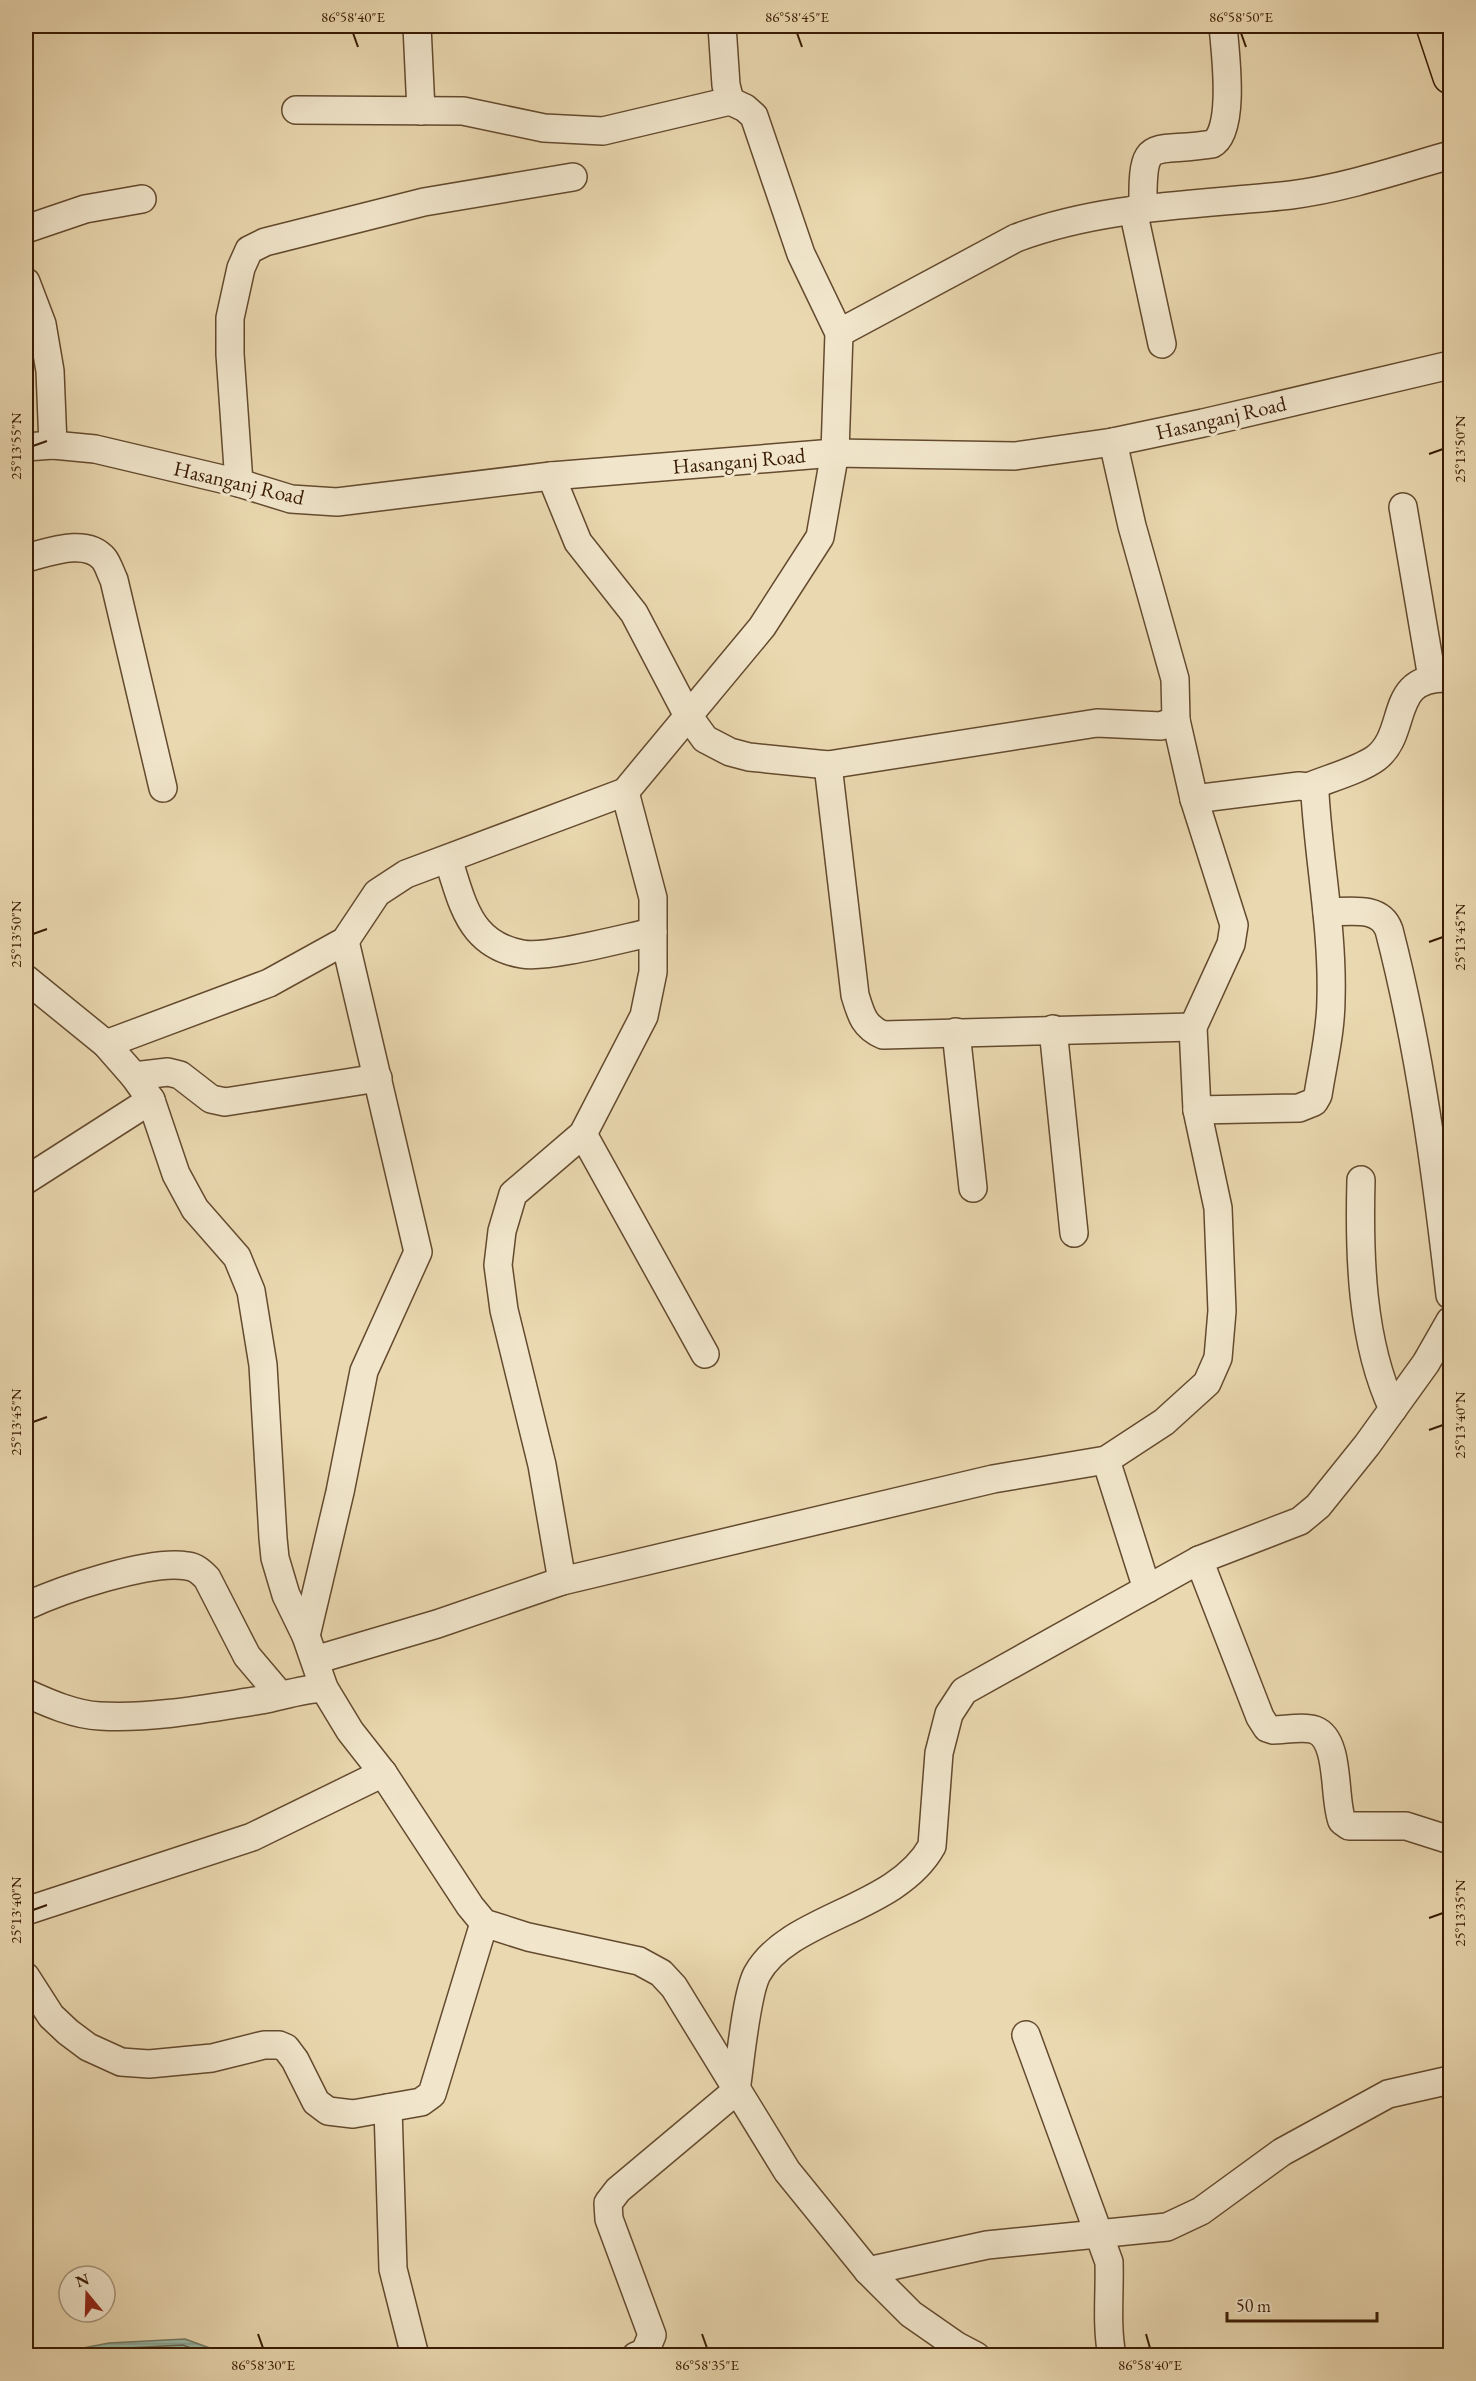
<svg xmlns="http://www.w3.org/2000/svg" width="1476" height="2381" viewBox="0 0 1476 2381" font-family="'EB Garamond',serif">
<style>
.water{fill:url(#water-rules);stroke:#727a66;stroke-width:1.5}
.lines{fill:none;stroke-linecap:round;stroke-linejoin:round}
.shore{stroke:#686a56;stroke-width:1.5}
.minor-casing{stroke:#644a2e;stroke-width:30}
.major-casing{stroke:#381a03;stroke-width:36}
.minor{stroke:#f1e6cc;stroke-width:27}
.major{stroke:#ead8b0;stroke-width:33}
.ticks{fill:none;stroke:#381a03;stroke-width:2}
.labels{text-anchor:middle;stroke-width:6;stroke-linejoin:round;paint-order:stroke}
.street-label{font-size:21px;fill:#381a03;stroke:#f1e6cc}
.neatline{fill:none;stroke:#381a03;stroke-width:2}
.ticks-label{font-size:15px;text-anchor:middle;fill:#381a03}
</style>
<defs>
<pattern id="water-rules" width="6" height="5" patternUnits="userSpaceOnUse" patternTransform="scale(1.5)"><rect width="6" height="5" fill="#98baa8"/><path d="M0 2.5h6" fill="none" stroke="#849f8f"/></pattern>
</defs>
<rect width="100%" height="100%" fill="#ead8b0"/>
<filter id="stains"><feTurbulence type="fractalNoise" baseFrequency=".00333" numOctaves="4"/><feColorMatrix values="0 0 0 0 .2 0 0 0 0 .09 0 0 0 0 .02 0 0 0 .5 -.17"/></filter>
<radialGradient id="worn" r=".72"><stop offset=".6" stop-color="#630" stop-opacity="0"/><stop offset="1" stop-color="#630" stop-opacity=".3"/></radialGradient>
<!-- water -->
<path class="water" d="M185,2339L229,2355H47L109,2343Z"/>
<g class="lines">
<!-- shore -->
<g class="shore">
<path d="M76,2356L110,2349L183,2345L212,2356"/>
<path d="M120,2356L182,2352L191,2356"/>
</g>
<!-- minor casing -->
<g class="minor-casing">
<g id="minor">
<path d="M417,26L421,111"/>
<path d="M722,26L726,85L730,101"/>
<path d="M1143,208C1142,133 1150,154 1212,144C1236,132 1225,50 1223,26"/>
<path d="M1133,210L1162,344"/>
<path d="M26,229L85,209L142,199"/>
<path d="M26,282L42,324L50,371L53,445"/>
<path d="M839,333L1016,238C1104,205 1198,205 1291,195C1345,188 1398,170 1450,155"/>
<path d="M26,447L53,445L95,449L239,483L291,499L337,502L551,476L834,453L1015,456L1113,442L1203,423L1450,365"/>
<path d="M551,476L578,542L634,613L687,714L705,739L730,752L749,757L828,765L1097,723L1161,726L1176,720L1175,679L1132,526L1113,442"/>
<path d="M239,483L230,354V318L241,268L249,250L265,242L424,202L573,177"/>
<path d="M1403,507L1432,678"/>
<path d="M26,558C47,553 86,537 104,559C108,564 111,574 114,580L163,788"/>
<path d="M828,765L855,995C861,1015 864,1027 883,1035L1193,1027"/>
<path d="M1308,787C1327,779 1360,770 1376,758C1410,732 1386,675 1450,678"/>
<path d="M1194,799L1299,786L1308,787L1315,794C1319,862 1333,931 1331,999C1331,1031 1323,1063 1318,1095L1314,1102L1299,1108L1197,1110"/>
<path d="M448,859C456,882 462,911 478,930C489,943 505,951 522,954C547,959 624,938 653,932"/>
<path d="M1327,912C1349,912 1380,905 1389,930C1420,1050 1436,1172 1450,1295"/>
<path d="M26,979L106,1044L134,1076L151,1100L176,1174L195,1209L237,1257L251,1291L263,1365L273,1538L275,1558L286,1595L306,1636L324,1688L350,1731L383,1773L470,1906L484,1923L528,1937L639,1961L661,1973L674,1987L787,2171L868,2271L911,2314L957,2346L976,2356"/>
<path d="M1053,1029L1074,1233"/>
<path d="M956,1032L973,1188"/>
<path d="M106,1044L269,983L345,941L377,893L406,874L625,792L762,627L820,537L835,452L839,333L801,254L754,116L745,108L730,101L603,131L544,128L463,111L296,110"/>
<path d="M134,1076L168,1072L180,1075L211,1099L225,1102L378,1078"/>
<path d="M583,1134L705,1354"/>
<path d="M26,1180L151,1100"/>
<path d="M1361,1180C1359,1254 1361,1341 1393,1409"/>
<path d="M1106,1460L1147,1589"/>
<path d="M1199,1560L1260,1717L1267,1728L1273,1730C1285,1730 1304,1726 1315,1730C1341,1740 1333,1799 1342,1821L1349,1826H1406L1450,1840"/>
<path d="M562,1581L542,1465L504,1310L498,1265L502,1231L513,1194L583,1134L644,1016L653,972V898L625,792"/>
<path d="M26,1606C61,1590 150,1559 187,1566C196,1567 201,1572 207,1578L247,1656L280,1695"/>
<path d="M306,1636L340,1492L364,1371L418,1252L345,941"/>
<path d="M315,1660L437,1624L562,1581L993,1479L1106,1460L1164,1422L1207,1383L1218,1358L1222,1311L1218,1208L1197,1110L1193,1027L1231,944L1234,925L1194,799L1176,720"/>
<path d="M26,1693C48,1703 75,1715 100,1716C153,1719 209,1708 261,1700C282,1696 302,1689 324,1688"/>
<path d="M26,1911L252,1837L383,1773"/>
<path d="M26,1977L51,2016L68,2032L88,2047L121,2062L149,2064L212,2058L264,2045H279L286,2048L295,2060L316,2102L328,2111L353,2114L421,2102L432,2094L484,1923"/>
<path d="M1026,2035L1109,2262C1110,2294 1106,2324 1112,2356"/>
<path d="M388,2108L393,2269L415,2356"/>
<path d="M868,2271L987,2245L1167,2227L1201,2211L1282,2152L1388,2094L1450,2080"/>
<path d="M636,2356L645,2352L652,2335L609,2219L608,2203L618,2190L736,2091C740,2064 746,1995 757,1974C789,1916 896,1911 932,1846L939,1753L949,1714L964,1691L1199,1560L1300,1521L1318,1506L1367,1445L1426,1363L1450,1321"/>
</g>
</g>
<!-- major casing -->
<g class="major-casing">
<path id="major" d="M1433,26L1450,77"/>
</g>
<!-- minor -->
<use href="#minor" class="minor"/>
<!-- major -->
<use href="#major" class="major"/>
</g>
<!-- ticks -->
<path class="ticks" d="M353,33L358,47M797,33L802,47M1241,33L1246,47M33,446L47,441M1429,454L1443,449M33,934L47,929M1429,942L1443,937M33,1422L47,1417M1429,1430L1443,1425M33,1910L47,1905M1429,1918L1443,1913M258,2334L263,2348M702,2334L707,2348M1146,2334L1150,2348"/>
<g class="labels">
<!-- street labels -->
<g class="street-label">
<text transform="translate(1221 418) rotate(-13)" y="7">Hasanganj Road</text>
<text transform="translate(739 461) rotate(-5)" y="7">Hasanganj Road</text>
<text transform="translate(239 483) rotate(13)" y="7">Hasanganj Road</text>
</g>
</g>
<!-- margin -->
<rect width="1476" height="2381" fill="none" stroke="#ead8b0" stroke-width="66"/>
<!-- north arrow -->
<g transform="translate(87 2294) rotate(341)"><circle r="28" fill="#f1e6cc" stroke="#a7947c" stroke-width="1.5"/>
<path d="M0-4.5L10 22L0 15L-10 22Z" fill="#8f2418"/>
<text y="-9" font-size="16" font-weight="bold" text-anchor="middle" fill="#381a03">N</text>
</g>
<!-- scale -->
<path d="M1227 2312v9h150v-9" fill="none" stroke="#381a03" stroke-width="3"/>
<text x="1236" y="2312" font-size="18" fill="#381a03" stroke="#f1e6cc" stroke-width="4.5" paint-order="stroke">50 m</text>
<rect x="33" y="33" width="1410" height="2315" class="neatline"/>
<g class="ticks-label">
<text x="353" y="22">86°58'40"E</text>
<text x="797" y="22">86°58'45"E</text>
<text x="1241" y="22">86°58'50"E</text>
<text transform="translate(16 446) rotate(-90)" y="5">25°13'55"N</text>
<text transform="translate(1460 449) rotate(-90)" y="5">25°13'50"N</text>
<text transform="translate(16 934) rotate(-90)" y="5">25°13'50"N</text>
<text transform="translate(1460 937) rotate(-90)" y="5">25°13'45"N</text>
<text transform="translate(16 1422) rotate(-90)" y="5">25°13'45"N</text>
<text transform="translate(1460 1425) rotate(-90)" y="5">25°13'40"N</text>
<text transform="translate(16 1910) rotate(-90)" y="5">25°13'40"N</text>
<text transform="translate(1460 1913) rotate(-90)" y="5">25°13'35"N</text>
<text x="263" y="2370">86°58'30"E</text>
<text x="707" y="2370">86°58'35"E</text>
<text x="1150" y="2370">86°58'40"E</text>
</g>
<rect width="100%" height="100%" filter="url(#stains)"/>
<rect width="100%" height="100%" fill="url(#worn)"/>
</svg>
